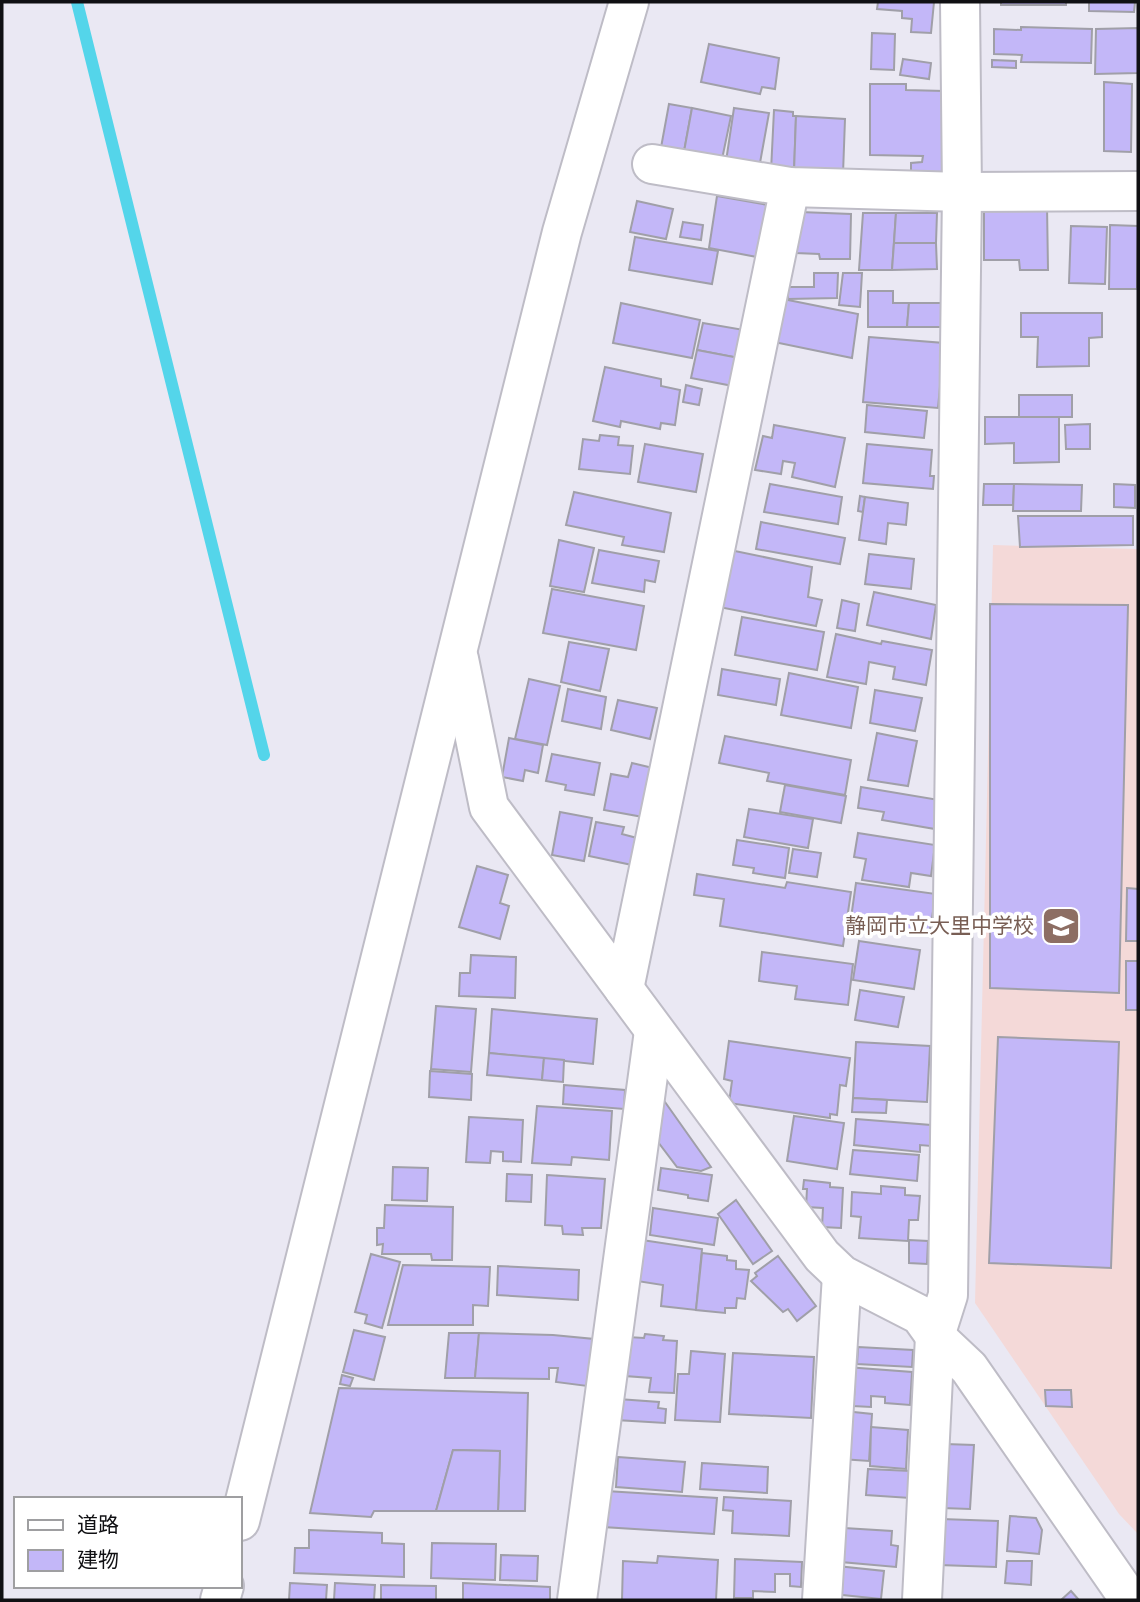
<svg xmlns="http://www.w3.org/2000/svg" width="1140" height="1602" viewBox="0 0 1140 1602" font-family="Barlow,'Noto Sans JP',sans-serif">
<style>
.education{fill:#f4d9d8}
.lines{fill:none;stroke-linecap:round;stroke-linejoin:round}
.stream{stroke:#54d5ea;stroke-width:12}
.building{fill:#c3b7f8;stroke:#a09fa8;stroke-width:2}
.minor-casing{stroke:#bebcc6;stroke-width:42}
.minor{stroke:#fff;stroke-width:38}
.labels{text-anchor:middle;stroke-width:7;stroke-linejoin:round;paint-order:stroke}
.education-label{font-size:21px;fill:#785e54;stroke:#fff;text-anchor:end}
</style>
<rect width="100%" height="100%" fill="#eae8f3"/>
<!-- education -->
<path class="education" d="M993,545L1138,549V1534L1119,1514L975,1303Z"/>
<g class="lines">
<!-- stream -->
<path class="stream" d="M77,2L264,755"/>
</g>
<!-- building -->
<g class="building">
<path d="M878,2H934L931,33L911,32L912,19L902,18V11L877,9Z"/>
<rect x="1001" y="2" width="65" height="3"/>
<path d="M1089,2H1135L1134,12L1089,11Z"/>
<path d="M1021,27L1092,29L1091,63L1021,62L1022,55L994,54V29L1021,30Z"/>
<path d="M1138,28V73L1095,74L1096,29Z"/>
<path d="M872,33L895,34L894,70L871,69Z"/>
<path d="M709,44L779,58L775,89L762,87L760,94L701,82Z"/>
<path d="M903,59L931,63L929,79L900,75Z"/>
<path d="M992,60L1016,61V68L992,67Z"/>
<path d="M1104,82L1132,84L1131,152L1104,151Z"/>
<path d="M870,84H906V90L944,91L942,183L911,178V163L922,162L923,156L870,155Z"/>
<path d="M669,104L692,108L683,157L660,153Z"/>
<path d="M692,108L731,116L721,164L683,157Z"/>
<path d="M734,108L769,113L758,174L725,168Z"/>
<path d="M774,110L793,112V116H796L794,172L771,171Z"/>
<path d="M796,116L845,119L843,174L794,172Z"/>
<path d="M717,196L768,205L757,257L709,248Z"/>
<path d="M637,201L673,209L666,239L630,232Z"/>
<path d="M1047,205L1048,270H1020L1019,260H984V206Z"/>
<path d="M800,212L851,214L850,259H820L819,254L796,253Z"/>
<path d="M863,213H896L892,270H859Z"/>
<path d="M896,213H937L936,243H894Z"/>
<path d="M683,222L703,225L701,240L680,237Z"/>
<path d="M1110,225L1138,226L1137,289H1109Z"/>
<path d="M1071,226L1107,227L1105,284L1069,283Z"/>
<path d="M635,237L718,251L712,284L629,270Z"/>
<path d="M894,243H936L937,269L892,270Z"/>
<path d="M814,273H838L837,298L788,299V287H814Z"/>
<path d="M843,273H862L860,307L839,305Z"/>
<path d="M868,291H893V303H909L907,327H868Z"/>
<path d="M783,299L858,314L852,358L774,342Z"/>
<path d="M621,303L700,320L692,358L613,343Z"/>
<path d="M909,303H944L942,327H907Z"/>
<path d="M1021,313H1102V337L1089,338V366L1037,367L1038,337H1021Z"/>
<path d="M703,323L744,330L739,358L697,350Z"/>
<path d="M869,337L944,343L938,408L863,402Z"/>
<path d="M697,350L739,358L733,386L691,378Z"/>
<path d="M605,367L661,379V386L680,390L675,425L661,423L660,429L621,421L620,427L593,421Z"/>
<path d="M686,385L702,389L699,405L683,402Z"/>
<rect x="1019" y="395" width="53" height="22"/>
<path d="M867,405L927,411L924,438L865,432Z"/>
<path d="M985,417H1059V462L1014,463V443L985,444Z"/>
<path d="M1090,424V449H1066L1065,425Z"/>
<path d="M774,425L845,438L835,487L792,477L795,463L783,461L781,474L755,470L763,436L772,438Z"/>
<path d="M600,435L619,437L618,445L633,446L630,474L579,469L583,439L599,441Z"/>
<path d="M645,444L703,454L696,492L638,482Z"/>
<path d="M867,444L932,450L930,476H934L933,489L863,483Z"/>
<path d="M770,484L842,497L838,524L764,512Z"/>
<path d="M984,484H1014L1013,505H983Z"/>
<path d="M1014,484L1082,485L1081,511H1013Z"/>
<path d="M1114,484L1135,485V508L1114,507Z"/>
<path d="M574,492L671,513L664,552L622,545L624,537L566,525Z"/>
<path d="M860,496L865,497L863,512L858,511Z"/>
<path d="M865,497L908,503L906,525L888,523L886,544L859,540Z"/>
<path d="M1018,516H1133V545L1020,547Z"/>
<path d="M761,522L845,538L840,564L756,549Z"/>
<path d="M559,540L594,548L584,592L550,586Z"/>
<path d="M599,550L659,561L655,582L645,580L644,592L592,583Z"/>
<path d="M730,550L812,567L808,597L822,600L816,626L719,607Z"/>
<path d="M869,554L914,559L911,589L865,584Z"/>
<path d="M552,589L644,606L636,650L543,633Z"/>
<path d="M874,592L936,605L931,639L867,625Z"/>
<path d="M842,600L859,604L855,631L837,628Z"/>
<path d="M990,604L1128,605L1119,993L990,988Z"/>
<path d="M742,617L824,632L817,670L735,655Z"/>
<path d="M836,634L881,644L882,641L932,650L926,685L893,679L895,667L869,662L866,684L827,677Z"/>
<path d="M569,642L609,649L600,691L561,682Z"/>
<path d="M722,669L780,679L776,705L718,695Z"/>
<path d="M789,673L858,687L851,728L781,715Z"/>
<path d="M529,679L560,686L547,745L515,739Z"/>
<path d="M568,689L606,697L601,729L562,721Z"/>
<path d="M875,690L922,698L915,731L870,723Z"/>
<path d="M618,700L657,708L650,739L611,730Z"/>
<path d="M877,733L917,741L908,786L868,780Z"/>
<path d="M725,736L851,760L845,795L767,781L769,773L719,763Z"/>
<path d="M509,738L543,745L538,773L525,770L523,781L502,777Z"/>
<path d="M552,754L600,763L594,795L565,790L566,785L546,781Z"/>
<path d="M632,763L653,768L643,817L604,810L611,774L628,777Z"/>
<path d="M785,785L846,796L841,823L780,812Z"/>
<path d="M861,787L939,800L935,829L882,820L884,812L858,808Z"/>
<path d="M749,809L813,819L808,848L744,837Z"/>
<path d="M560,812L592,818L584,861L552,855Z"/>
<path d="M596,822L624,827L622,834L637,838L632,865L589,856Z"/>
<path d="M858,833L935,845L931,876L911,873L909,887L862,880L866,859L854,857Z"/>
<path d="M737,840L789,848L785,878L753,873L754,868L733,865Z"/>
<path d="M793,849L821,853L817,877L789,873Z"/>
<path d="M477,866L508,875L500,903L509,906L500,939L459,927Z"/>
<path d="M697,874L785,888L787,882L851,892L843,946L720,926L724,899L694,895Z"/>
<path d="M856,883L936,894L929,935L850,925Z"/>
<path d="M1127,888L1138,889V941H1126Z"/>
<path d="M859,941L920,950L914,989L853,980Z"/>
<path d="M762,952L853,964L848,1005L795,999L797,986L759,981Z"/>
<path d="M471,955L516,957L515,998L459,996L460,973H470Z"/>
<rect x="1126" y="961" width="12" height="49"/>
<path d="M860,990L904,997L898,1027L855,1020Z"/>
<path d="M436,1006L476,1009L471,1072L431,1069Z"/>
<path d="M492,1009L597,1019L593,1064L489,1053Z"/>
<path d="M998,1037L1119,1042L1111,1268L989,1263Z"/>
<path d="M729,1041L850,1058L846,1086L840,1085L837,1115L830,1114V1118L729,1103L732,1081L724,1079Z"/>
<path d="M856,1042L930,1046L927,1102L853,1098Z"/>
<path d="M489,1053L544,1058L542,1080L487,1075Z"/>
<path d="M544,1058L564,1060L563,1082L542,1080Z"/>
<path d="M430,1071L472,1074L471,1100L429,1097Z"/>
<path d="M564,1085L625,1090L624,1109L563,1104Z"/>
<path d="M853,1098L887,1100L886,1113L852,1112Z"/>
<path d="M665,1102L711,1167L701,1171L677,1167L652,1134L656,1110Z"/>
<path d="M537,1106L612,1111L609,1160L572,1157L571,1165L532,1163Z"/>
<path d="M794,1116L844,1123L837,1169L787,1161Z"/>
<path d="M469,1117L523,1120L521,1162L503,1161V1152L491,1151L490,1163L466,1162Z"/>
<path d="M856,1119L931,1125V1146L920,1145V1152L854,1145Z"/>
<path d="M853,1150L919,1155L917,1181L850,1174Z"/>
<path d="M393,1167L428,1168L427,1201L392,1200Z"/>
<path d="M661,1168L712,1175L708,1201L688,1198V1195L658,1190Z"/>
<path d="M507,1174L532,1175L531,1202L506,1201Z"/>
<path d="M547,1175L605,1179L601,1228H582L583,1235L563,1234L562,1226L545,1225Z"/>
<path d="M804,1180L830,1183V1187L843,1188L841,1228L822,1227L823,1208L806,1207L807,1189H803Z"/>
<path d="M881,1186L905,1188V1195L920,1196L918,1220H909L908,1241L859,1238L861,1217L851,1216L852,1192L881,1194Z"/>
<path d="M736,1200L772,1251L753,1264L718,1214Z"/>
<path d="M385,1205L453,1207L452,1260H432L431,1254H382L383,1244L377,1245V1228H384Z"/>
<path d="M653,1208L718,1218L714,1245L650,1235Z"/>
<path d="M642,1240L702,1249L696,1310L661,1306L663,1285L637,1281Z"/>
<path d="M909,1240L928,1241L927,1264L909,1263Z"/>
<path d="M702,1253L727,1256V1260L736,1261V1269L749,1270L745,1299L737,1298L736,1308H725V1313L696,1310Z"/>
<path d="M371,1254L400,1262L382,1328L365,1323L367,1315L355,1312Z"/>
<path d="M778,1256L816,1306L797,1321L788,1309L783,1312L751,1281L757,1276L755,1273Z"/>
<path d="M403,1265L490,1267L488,1306L473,1305V1325H388Z"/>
<path d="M498,1266L579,1270L578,1300L497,1295Z"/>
<path d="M354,1330L385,1337L374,1380L343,1372Z"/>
<path d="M449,1333H479L475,1378H445Z"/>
<path d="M479,1333L553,1335L594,1339L587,1386L556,1382L558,1368H549V1379L475,1378Z"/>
<path d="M645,1334L664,1336L663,1340L677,1341L674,1393L649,1392L651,1378L625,1376L628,1337L644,1338Z"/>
<path d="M858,1347L913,1350L912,1367L857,1364Z"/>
<path d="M691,1351L725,1354L720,1422L675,1420L678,1374H689Z"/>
<path d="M733,1353L814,1357L811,1418L729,1414Z"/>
<path d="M846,1367L912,1372L910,1405L885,1403V1397L871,1396V1407L853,1406L855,1387L845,1386Z"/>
<path d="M342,1375L353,1378L350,1386L340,1384Z"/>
<path d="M339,1388L528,1393L525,1511H498L500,1451L453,1450L436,1511H374L371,1517L310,1513Z"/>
<path d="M1045,1390H1071L1072,1407L1046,1406Z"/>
<path d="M618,1399L659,1402L658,1408L666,1409L665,1423L616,1420Z"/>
<path d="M844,1411L872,1414L869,1461L841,1459Z"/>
<path d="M871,1427L908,1430L906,1469L870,1466Z"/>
<path d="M945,1444L974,1445L970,1509L942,1508Z"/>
<path d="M453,1450L500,1451L498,1511H436Z"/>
<path d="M618,1457L685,1462L682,1492L616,1487Z"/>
<path d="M702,1463L768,1467L767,1493L700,1489Z"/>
<path d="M868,1469L911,1471L910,1498L866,1495Z"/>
<path d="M606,1491L717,1498L714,1534L603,1527Z"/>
<path d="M724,1497L791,1501L789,1536L732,1533L733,1511L723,1510Z"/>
<path d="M1010,1516L1036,1518L1042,1530L1039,1554L1007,1551Z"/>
<path d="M941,1519L998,1521L996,1567L939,1565Z"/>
<path d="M844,1528L892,1531L891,1545L898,1546L896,1567L841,1562Z"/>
<path d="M309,1530L382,1533V1543L404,1544V1577L294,1573L295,1548H309Z"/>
<path d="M432,1543L496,1544L495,1580L431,1578Z"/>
<path d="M501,1555L538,1556L537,1581L500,1580Z"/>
<path d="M658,1556L718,1560L716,1600H622L623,1561L657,1563Z"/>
<path d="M735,1559L802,1562L801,1587L790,1586V1574H775V1592L753,1591V1598H734Z"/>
<path d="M1007,1561H1032L1031,1585L1005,1583Z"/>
<path d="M837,1566L884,1571L881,1599L833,1594Z"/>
<path d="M290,1583L327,1585L326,1600H289Z"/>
<path d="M335,1583L375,1585L374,1600H334Z"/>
<path d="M463,1583L550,1587V1600H463Z"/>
<path d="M381,1585L436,1586V1600H381Z"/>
<path d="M1071,1591L1079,1600H1061Z"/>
</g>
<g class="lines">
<!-- minor casing -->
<g class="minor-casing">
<g id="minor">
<path d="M652,164L790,187L962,192L1138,191"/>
<path d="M459,659L489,807L822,1256L842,1275L920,1315L935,1336L969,1368L1130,1600"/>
<path d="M624,989L790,187"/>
<path d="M240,1521L562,232L629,2"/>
<path d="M220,1600L224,1586"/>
<path d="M577,1600L654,1031"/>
<path d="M822,1600L842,1275"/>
<path d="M922,1600L935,1336L948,1295L962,192L960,2"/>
</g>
</g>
<!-- minor -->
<use href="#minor" class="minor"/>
</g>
<!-- icons -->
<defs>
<g id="school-square" transform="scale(2.0125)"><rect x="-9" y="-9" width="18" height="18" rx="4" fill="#8d6e63" stroke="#fff"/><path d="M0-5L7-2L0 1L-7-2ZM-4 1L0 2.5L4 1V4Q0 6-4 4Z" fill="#fff"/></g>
</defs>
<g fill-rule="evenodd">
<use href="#school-square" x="1061" y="926"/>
</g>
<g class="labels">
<!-- education labels -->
<g class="education-label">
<text x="1034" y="933">静岡市立大里中学校</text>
</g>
</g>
<!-- border -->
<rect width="1140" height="1602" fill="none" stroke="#101013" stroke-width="7"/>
<!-- legend -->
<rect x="14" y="1497" width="228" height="91" fill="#ffffff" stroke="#9f9fa1" stroke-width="2"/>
<rect x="28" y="1520" width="35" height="10" fill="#ffffff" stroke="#9f9fa1" stroke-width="2"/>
<text x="77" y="1532" font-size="21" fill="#101013">道路</text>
<rect x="28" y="1550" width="35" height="21" fill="#c3b7f8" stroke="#9f9fa1" stroke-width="2"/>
<text x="77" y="1567" font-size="21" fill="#101013">建物</text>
</svg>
